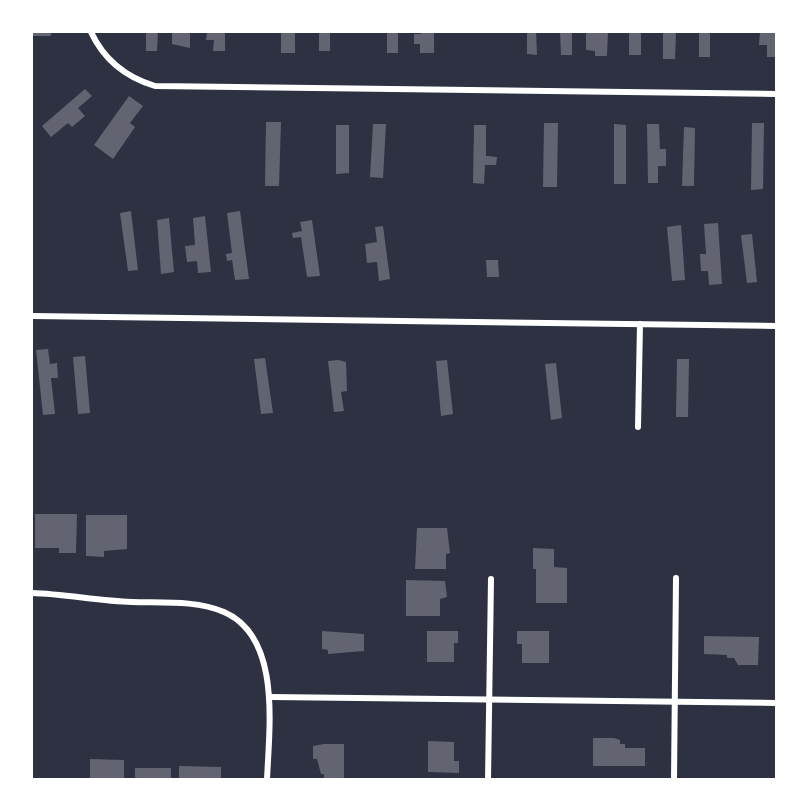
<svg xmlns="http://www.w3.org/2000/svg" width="808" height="811" viewBox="0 0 808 811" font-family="Literata,serif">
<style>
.building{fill:#626471}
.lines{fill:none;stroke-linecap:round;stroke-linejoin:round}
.minor{stroke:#fff;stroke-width:6}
</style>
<rect width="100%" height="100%" fill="#2d3142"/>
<!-- building -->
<g class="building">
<rect x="32" y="32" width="19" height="4"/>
<path d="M146,32H158L157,51H146Z"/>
<path d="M172,32H190V48L172,44Z"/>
<path d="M207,32H225V51H213L214,40H206Z"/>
<rect x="281" y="32" width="14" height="21"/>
<rect x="319" y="32" width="11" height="19"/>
<rect x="387" y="32" width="11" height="21"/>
<path d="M421,32H434V53H420V44H414V34H421Z"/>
<path d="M527,32H536L537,55L527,54Z"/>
<path d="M560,32H572V55H561Z"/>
<path d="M586,32H608L607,56H595V51L586,50Z"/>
<rect x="629" y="32" width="12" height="23"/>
<path d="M663,32H676L675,59H663Z"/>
<rect x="699" y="32" width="11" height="25"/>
<path d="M760,32H776V57H767V45H759Z"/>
<path d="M85,89L92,96L78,108L85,116L72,127L68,123L51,137L42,126Z"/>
<path d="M129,96L143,106L130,123L135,127L113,159L94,145Z"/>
<path d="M266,122H281L279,186H265Z"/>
<path d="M544,123H558L557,187H543Z"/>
<path d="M752,123H764L763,189L751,190Z"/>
<path d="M373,124H386L383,178L370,177Z"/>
<path d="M614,124L626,125V184H614Z"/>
<path d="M647,124H659L660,149H666V166H658V183H648Z"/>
<path d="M336,125H349V173L336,174Z"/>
<path d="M474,125H486V156L497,157L496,165H485L484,184L473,183Z"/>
<path d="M684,127L695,128L694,186H682Z"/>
<path d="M131,211L138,270L128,271L120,213Z"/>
<path d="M240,211L249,279L235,280L232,260L227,261L226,254L232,253L227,213Z"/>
<path d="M205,216L211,272L198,273L197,261L187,262L185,246L195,245L193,218Z"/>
<path d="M169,218L174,272L161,274L157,220Z"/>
<path d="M312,220L320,276L307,277L301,237L293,238L292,233L302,231L300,222Z"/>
<path d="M718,223L722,284L709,285L708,271H701L700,254H706L704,224Z"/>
<path d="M681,225L685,280L672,281L667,227Z"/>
<path d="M383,226L390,279L379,281L377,262L367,263L365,244L377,242L375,227Z"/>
<path d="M752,234L757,282L747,283L741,235Z"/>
<path d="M486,260H498L499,277H487Z"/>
<path d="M48,349L50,364L57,363L58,378H51L55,414L43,415L36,350Z"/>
<path d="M85,356L90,413L78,414L73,357Z"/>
<path d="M265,358L273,413L261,414L254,359Z"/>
<path d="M677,359H689L688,417H676Z"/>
<path d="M338,360L346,362L347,391L341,392L344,411L334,412L328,361Z"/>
<path d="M447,360L453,414L441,416L436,361Z"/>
<path d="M556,363L562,418L551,420L545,364Z"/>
<path d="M35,514H77L76,553H59V548H35Z"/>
<path d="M86,515H127V549L104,551V557L86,556Z"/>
<path d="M417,528H447L450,553L446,554V569H415Z"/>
<path d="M533,548L554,549V567L567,568V603H536V569H533Z"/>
<path d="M406,580L445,581L447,597L440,599V616H406Z"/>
<path d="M322,631L364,634V651L328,654V650L322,649Z"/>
<path d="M427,631H458V643H454V662H427Z"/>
<path d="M517,631H549V663H522V644H517Z"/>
<path d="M704,636L759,637L758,665H738L734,658H727V655L704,654Z"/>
<path d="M593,738H614L620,740V744H625V748H645V766H593Z"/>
<path d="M428,741L454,742V761H459V773L428,772Z"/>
<path d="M324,744H344V780H324V774H321L317,759H313V746Z"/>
<path d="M90,759L124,760V780H90Z"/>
<path d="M179,766L221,767V780H179Z"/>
<rect x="135" y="768" width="36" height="12"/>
</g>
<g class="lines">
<!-- minor -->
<g class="minor">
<path d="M91,32C104,60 125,77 155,86L776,94"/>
<path d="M32,316L776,326"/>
<path d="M638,427L640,324"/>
<path d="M32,593C65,594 99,601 132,602C162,603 196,600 224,612C282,637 269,729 267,780"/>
<path d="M270,697L776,703"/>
<path d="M488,780L491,579"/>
<path d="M674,780L676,578"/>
</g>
</g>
<!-- border -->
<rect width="808" height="811" fill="none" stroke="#ffffff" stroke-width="66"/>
</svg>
